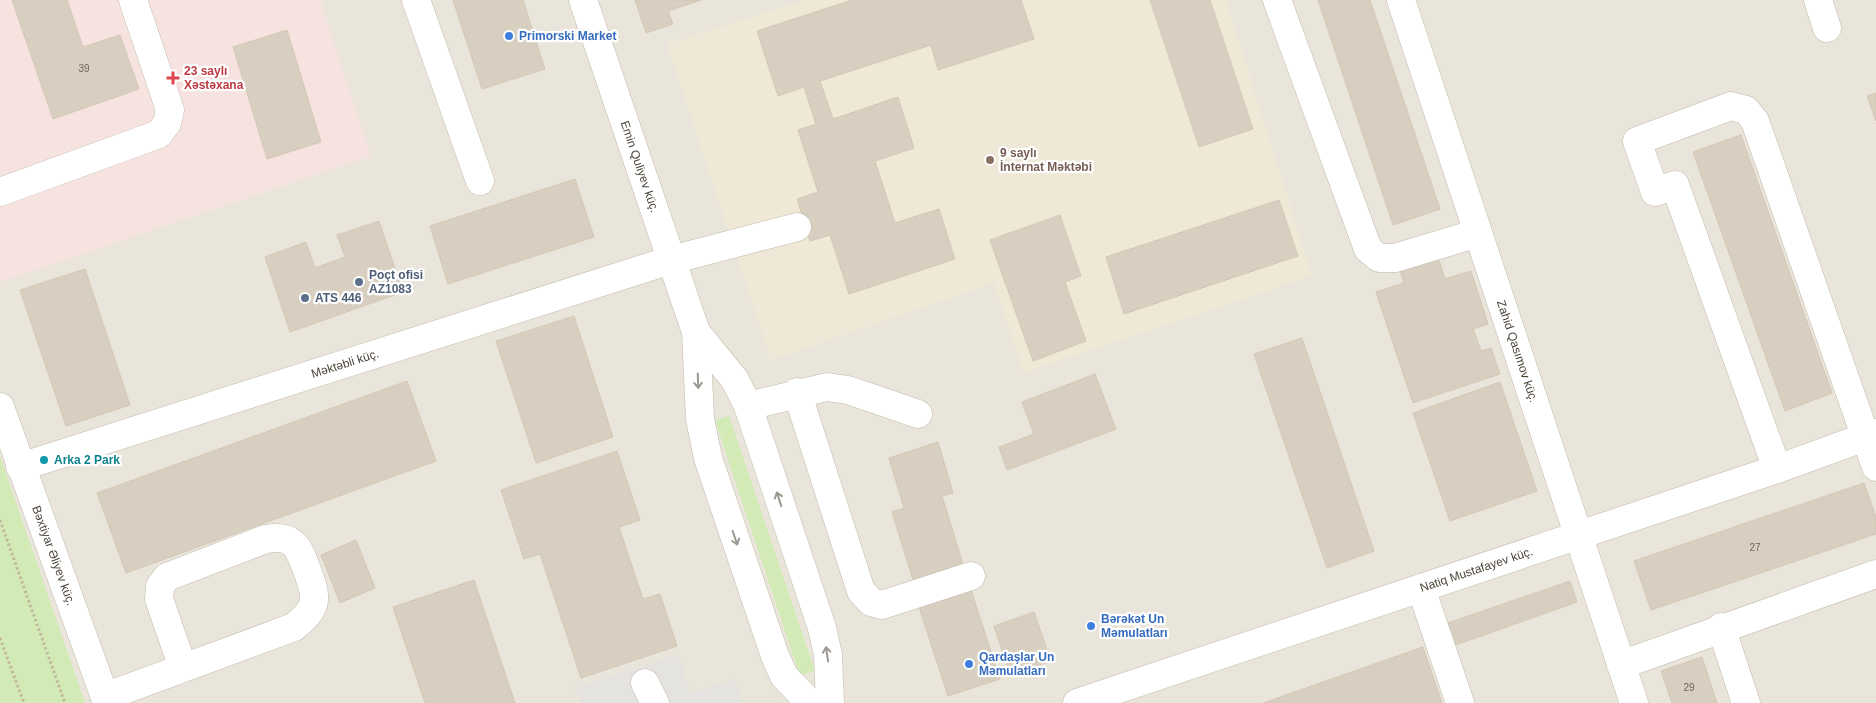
<svg xmlns="http://www.w3.org/2000/svg" width="1876" height="703" viewBox="0 0 1876 703" font-family="Arial,sans-serif">
<style>
.residential{fill:#eae5da}
.education{fill:#efe8d6}
.medical{fill:#f6e3e0}
.green{fill:#d2eab5}
.parking{fill:#e5e3e0}
.building{fill:#d8cfc1;stroke:#d3c7b4}
.lines{fill:none;stroke-linecap:round;stroke-linejoin:round}
.minor-casing{stroke:#c2bbae;stroke-width:29}
.path{stroke:#c4b79f;stroke-width:3;stroke-dasharray:2.5 2.5;stroke-linecap:butt}
.minor{stroke:#fff;stroke-width:28}
.oneway{stroke:#9c9892}
.shop-dot{fill:#3f7fe0;stroke:#fff;stroke-width:2}
.health-dot{fill:#e0444e;stroke:#fff;stroke-width:2}
.education-dot{fill:#8d6e63;stroke:#fff;stroke-width:2}
.service-dot{fill:#5c6f8a;stroke:#fff;stroke-width:2}
.culture-dot{fill:#0f9aa8;stroke:#fff;stroke-width:2}
.labels{text-anchor:middle;stroke-width:4.5;stroke-linejoin:round;paint-order:stroke}
.number-label{font-size:10px;fill:#6e675b}
.shop-label{font-size:12px;font-weight:bold;fill:#366cbe;stroke:#fff;text-anchor:start}
.health-label{font-size:12px;font-weight:bold;fill:#be3a42;stroke:#fff;text-anchor:start}
.education-label{font-size:12px;font-weight:bold;fill:#785e54;stroke:#fff;text-anchor:start}
.street-label{font-size:12px;fill:#4b4439;stroke:#fff}
.service-label{font-size:12px;font-weight:bold;fill:#4e5e75;stroke:#fff;text-anchor:start}
.culture-label{font-size:12px;font-weight:bold;fill:#0d838f;stroke:#fff;text-anchor:start}
</style>
<rect width="100%" height="100%" fill="#f6f3ec"/>
<!-- residential -->
<rect class="residential" x="0" y="0" width="1876" height="703"/>
<!-- education -->
<path class="education" d="M805,0H1226L1312,276L1023,373L994,283L771,360L667,44Z"/>
<!-- medical -->
<path class="medical" d="M0,0H320L371,156L0,282Z"/>
<!-- green -->
<g class="green">
<path d="M729,416L815,671L800,676L715,420Z"/>
<path d="M0,456L85,703H0Z"/>
</g>
<!-- parking -->
<path class="parking" d="M678,654L691,693L735,679L743,703H580L575,688Z"/>
<!-- building -->
<g class="building">
<path d="M12,0H67L83,47L120,35L139,89L53,119Z"/>
<path d="M453,0H523L545,69L482,89Z"/>
<path d="M635,0H701L668,11L673,24L646,33Z"/>
<path d="M852,0H1021L1034,39L938,70L931,45L820,81L833,119L898,97L914,148L875,161L895,223L939,209L955,259L849,294L830,235L810,241L797,199L818,192L798,130L816,124L804,87L778,96L757,31Z"/>
<path d="M1150,0H1210L1253,129L1199,147Z"/>
<path d="M1318,0H1370L1440,209L1393,225Z"/>
<path d="M287,30L321,142L267,159L233,47Z"/>
<path d="M1876,93V121L1867,96Z"/>
<path d="M1741,135L1832,393L1785,411L1693,152Z"/>
<path d="M575,179L594,237L448,284L430,226Z"/>
<path d="M1279,200L1298,256L1124,314L1106,257Z"/>
<path d="M1060,215L1081,276L1065,282L1086,341L1033,361L990,240Z"/>
<path d="M379,221L403,292L290,332L265,257L306,242L315,268L345,257L337,235Z"/>
<path d="M1438,257L1445,279L1471,271L1488,324L1473,329L1481,351L1491,348L1500,374L1413,403L1376,292L1404,283L1400,270Z"/>
<path d="M85,269L130,405L66,426L20,290Z"/>
<path d="M574,316L613,437L536,463L496,341Z"/>
<path d="M1302,338L1374,551L1327,568L1254,354Z"/>
<path d="M1095,374L1116,429L1007,470L999,447L1034,434L1022,402Z"/>
<path d="M407,381L436,461L126,573L97,493Z"/>
<path d="M1500,382L1537,491L1450,521L1413,413Z"/>
<path d="M938,442L953,493L942,496L963,564L913,580L892,512L904,508L889,458Z"/>
<path d="M617,451L640,520L619,527L643,599L660,594L677,646L581,678L540,554L524,559L501,490Z"/>
<path d="M1864,483L1876,517V534L1651,610L1634,561Z"/>
<path d="M356,540L375,588L340,603L321,555Z"/>
<path d="M474,580L515,703H425L393,607Z"/>
<path d="M1570,581L1577,602L1453,646L1445,624Z"/>
<path d="M970,587L1000,679L948,696L918,604Z"/>
<path d="M1034,612L1051,661L1010,675L994,626Z"/>
<path d="M1423,647L1442,703H1263Z"/>
<path d="M1702,657L1717,703H1672L1661,671Z"/>
</g>
<g class="lines">
<!-- minor casing -->
<g class="minor-casing">
<g id="minor">
<path d="M416,0L480,181"/>
<path id="s1" d="M583,0L696,332L700,419L708,458L775,656L784,676L810,703"/>
<path d="M1277,0L1368,249L1379,258H1395L1478,233"/>
<path id="s2" d="M1401,0L1634,703"/>
<path d="M1818,0L1827,28"/>
<path d="M0,192L159,134L167,123L170,110L133,0"/>
<path d="M696,332L735,380L748,406L822,628L828,655L830,703"/>
<path d="M797,392L861,591L871,602L882,605L971,576"/>
<path d="M748,406L827,387L848,390L918,414"/>
<path id="s3" d="M0,407L107,703"/>
<path id="s4" d="M20,467L671,260L797,227"/>
<path d="M1777,469L1675,185L1655,192L1637,141L1731,106L1746,110L1755,121L1876,467"/>
<path d="M1421,588L1460,703"/>
<path d="M1721,627L1746,703"/>
<path d="M1621,665L1876,574"/>
<path d="M645,683L655,703"/>
<path d="M105,697L294,627C302,620 313,612 314,600C315,591 311,581 308,573C299,549 296,534 266,539L167,577L160,586L159,599L183,668"/>
<path id="s5" d="M1077,703L1777,469L1876,433"/>
</g>
</g>
<!-- path -->
<g class="path">
<path d="M0,520L65,703"/>
<path d="M0,638L24,703"/>
</g>
<!-- minor -->
<use href="#minor" class="minor"/>
</g>
<!-- one-way arrows -->
<defs><path id="oneway-shaft" d="M-6 0H5M1.5-3L5.5 0L1.5 3" fill="none" stroke-width="1.6" stroke-linecap="round" stroke-linejoin="round" transform="scale(1.25)"/></defs>
<g class="oneway">
<use href="#oneway-shaft" transform="translate(698 381) rotate(88)"/>
<use href="#oneway-shaft" transform="translate(779 499) rotate(-108)"/>
<use href="#oneway-shaft" transform="translate(735 538) rotate(71)"/>
<use href="#oneway-shaft" transform="translate(827 654) rotate(-98)"/>
</g>
<!-- markers -->
<g class="shop-dot">
<circle cx="509" cy="36" r="5"/>
<circle cx="1091" cy="626" r="5"/>
<circle cx="969" cy="664" r="5"/>
</g>
<path class="health-dot" d="M170.5 70.5h5v5h5v5h-5v5h-5v-5h-5v-5h5z"/>
<circle class="education-dot" cx="990" cy="160" r="5"/>
<g class="service-dot">
<circle cx="359" cy="282" r="5"/>
<circle cx="305" cy="298" r="5"/>
</g>
<circle class="culture-dot" cx="44" cy="460" r="5"/>
<g class="labels">
<!-- number labels -->
<g class="number-label">
<text x="84" y="72">39</text>
<text x="1755" y="551">27</text>
<text x="1689" y="691">29</text>
</g>
<!-- shop labels -->
<g class="shop-label">
<text x="519" y="40">Primorski Market</text>
<text x="1101" y="623">Bərəkət Un<tspan x="1101" dy="14">Məmulatları</tspan></text>
<text x="979" y="661">Qardaşlar Un<tspan x="979" dy="14">Məmulatları</tspan></text>
</g>
<!-- health labels -->
<g class="health-label">
<text x="184" y="75">23 saylı<tspan x="184" dy="14">Xəstəxana</tspan></text>
</g>
<!-- education labels -->
<g class="education-label">
<text x="1000" y="157">9 saylı<tspan x="1000" dy="14">İnternat Məktəbi</tspan></text>
</g>
<!-- street labels -->
<g class="street-label">
<text dy="4" stroke="none"><textPath href="#s1" startOffset="176">Emin Quliyev küç.</textPath></text>
<text dy="4" stroke="none"><textPath href="#s2" startOffset="370">Zahid Qasımov küç.</textPath></text>
<text dy="4" stroke="none"><textPath href="#s4" startOffset="341">Məktəbli küç.</textPath></text>
<text dy="4" stroke="none"><textPath href="#s3" startOffset="158">Bəxtiyar Əliyev küç.</textPath></text>
<text dy="4" stroke="none"><textPath href="#s5" startOffset="421">Natiq Mustafayev küç.</textPath></text>
</g>
<!-- service labels -->
<g class="service-label">
<text x="369" y="279">Poçt ofisi<tspan x="369" dy="14">AZ1083</tspan></text>
<text x="315" y="302">ATS 446</text>
</g>
<!-- culture labels -->
<g class="culture-label">
<text x="54" y="464">Arka 2 Park</text>
</g>
</g>
</svg>
